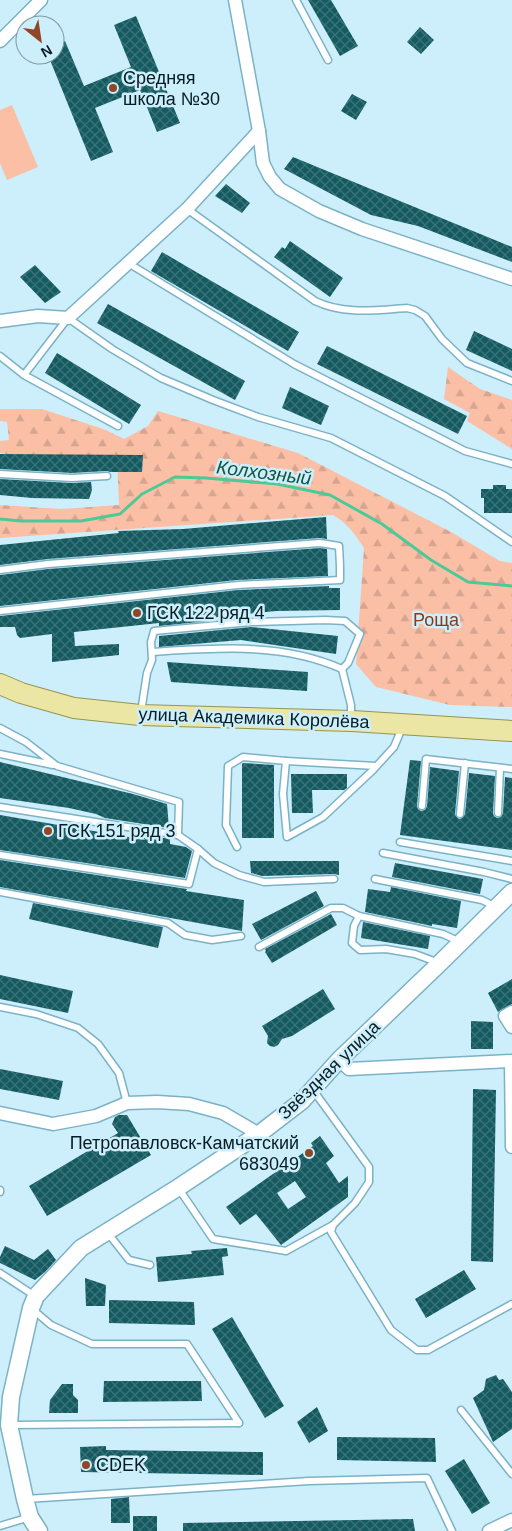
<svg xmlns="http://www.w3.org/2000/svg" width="512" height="1531" viewBox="0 0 512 1531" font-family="Arial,sans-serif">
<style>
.green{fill:#fbbfa6}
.forest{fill:url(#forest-firs)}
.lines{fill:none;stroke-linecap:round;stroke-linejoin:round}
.stream{stroke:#4bca98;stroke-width:3}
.building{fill:url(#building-cross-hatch);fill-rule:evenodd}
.service-casing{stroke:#7bb2c6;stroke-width:9}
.minor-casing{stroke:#7bb2c6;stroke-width:15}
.tertiary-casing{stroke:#7bb2c6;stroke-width:19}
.primary-casing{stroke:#949550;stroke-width:22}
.service{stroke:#fff;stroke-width:6}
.minor{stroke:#fff;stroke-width:12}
.tertiary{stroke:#fff;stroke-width:16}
.primary{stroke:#ece6a4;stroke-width:20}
.poi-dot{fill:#8f4727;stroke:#cdeefb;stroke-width:2}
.labels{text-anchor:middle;stroke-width:5;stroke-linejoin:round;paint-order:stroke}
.poi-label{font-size:18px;fill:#061d24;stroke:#cdeefb;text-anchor:start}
.park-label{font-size:18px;fill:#8a3b14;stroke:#cdeefb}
.street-label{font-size:18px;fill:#061d24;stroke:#cdeefb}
.water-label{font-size:19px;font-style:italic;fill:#10553c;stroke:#cdeefb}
</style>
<defs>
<pattern id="forest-firs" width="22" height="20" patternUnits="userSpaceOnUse" patternTransform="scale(1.25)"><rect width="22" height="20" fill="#fbbfa6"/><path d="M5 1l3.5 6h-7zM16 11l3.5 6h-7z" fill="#d6a48f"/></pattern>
<pattern id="building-cross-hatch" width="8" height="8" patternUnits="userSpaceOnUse" patternTransform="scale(1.25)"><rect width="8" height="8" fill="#145b61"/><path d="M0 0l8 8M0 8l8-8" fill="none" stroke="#3c7378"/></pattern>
</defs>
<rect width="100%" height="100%" fill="#cdeefb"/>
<!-- green -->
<path class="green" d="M12,105L38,167L7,180L0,163V110Z"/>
<!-- forest -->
<g class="forest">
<path d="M448,367L480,389L512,400V449L467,421L470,413L444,399Z"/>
<path d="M0,409H42L106,430L124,439L148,426L158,411L298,453L451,532L500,561L512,563V707L450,705L376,687L356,664L364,548C355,534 347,523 333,515L0,538V505L61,509L119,505L117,458L18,456L0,453V441L9,440L7,422L0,421Z"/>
</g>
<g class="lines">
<!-- stream -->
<path class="stream" d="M0,519L21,521H81L120,514L142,494L175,477L206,478L277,484L330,495L382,524L431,560L468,582L512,586"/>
</g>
<!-- building -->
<g class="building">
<path d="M308,0H331L358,46L340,56Z"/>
<path d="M136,16L180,123L157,132L140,90L95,108L113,152L91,161L48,55H55V46L65,41L84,86L131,67L114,25Z"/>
<path d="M420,27L434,40L421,54L407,42Z"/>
<path d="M352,94L367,102L356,120L341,111Z"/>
<path d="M293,157L512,247V262L418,226L371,215L284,169Z"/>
<path d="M226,184L250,203L242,213L215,196Z"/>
<path d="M290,241L343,278L330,297L274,257L282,247L285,249Z"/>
<path d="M162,252L299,332L288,351L151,271Z"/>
<path d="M35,265L61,292L45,303L20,277Z"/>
<path d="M108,304L245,381L235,400L97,323Z"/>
<path d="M474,331L512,349V371L466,350Z"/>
<path d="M327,346L467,416L458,434L317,364Z"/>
<path d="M57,353L141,405L129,424L45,373Z"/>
<path d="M290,387L329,406L321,425L282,408Z"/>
<path d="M0,454L143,455L142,472H110L107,471L72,473L0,469Z"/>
<path d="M0,479L72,483L91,482L92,490L89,499L32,498L0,495Z"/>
<path d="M493,485H506V489H512V513H484V498H481V489H493Z"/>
<path d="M326,517L327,539L320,538L48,559L0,565V545L119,533L118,531L183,529Z"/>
<path d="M320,548L327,549L328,576L237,580L0,606V575L48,569Z"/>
<path d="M329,586V588H340V610L276,611L209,618V621L159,626V623L74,632L75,646L119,644V655L52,662V634L20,638L17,635L15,627H0V616L238,590Z"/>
<path d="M251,627L338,636L336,654L241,640L159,647V636Z"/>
<path d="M167,662L308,672L307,691L171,682Z"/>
<path d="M410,760L421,761L417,806L418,809L421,811L425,810L427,806L430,767L459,771L455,814L456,816L459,819L462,818L465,814L469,773L495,776L493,813L494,816L497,818L501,817L503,813L505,777L512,778V850L400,835Z"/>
<path d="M0,762L133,794L167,804L169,828L105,818L96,814L69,808L0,798Z"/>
<path d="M243,763L274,765V838H242V764Z"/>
<path d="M291,774H347V788L344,790H312L313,813H292Z"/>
<path d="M0,815L146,840L133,833L170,839V844L186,847L192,851L185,878L0,850Z"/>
<path d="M0,860L187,889L186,891L244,900L242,931L0,887Z"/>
<path d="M250,861H339V875L334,874L262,876L251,873Z"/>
<path d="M395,863L483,879L480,894L392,877Z"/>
<path d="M391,887L461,901L457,928L432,924V926L365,912L368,889L390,892Z"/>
<path d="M316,891L324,906L261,940L252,924Z"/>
<path d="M33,903L163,927L158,948L29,919Z"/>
<path d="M331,914L337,925L272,963L265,952L266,951L265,949Z"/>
<path d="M363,922L430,936L428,949L361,938Z"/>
<path d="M0,975L73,991L68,1013L0,999Z"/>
<path d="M512,979V1004L498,1012L488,993Z"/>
<path d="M323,989L335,1009L292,1036L282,1039L278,1045L274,1047L270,1046L267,1043L268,1036L262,1026Z"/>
<path d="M471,1021L493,1022V1049H471Z"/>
<path d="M0,1069L63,1081L59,1100L0,1089Z"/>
<path d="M473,1089L496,1090L493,1262L471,1261Z"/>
<path d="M119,1115H127L151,1155L47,1216L29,1186L118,1133L112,1124L115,1117Z"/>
<path d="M320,1136L334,1156L326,1163L339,1183L348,1176V1197L281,1245L256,1214L240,1225L226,1207L313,1146L311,1143ZM295,1181L306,1197L288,1209L277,1193Z"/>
<path d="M5,1246L34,1260L48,1249L56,1260L45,1272L35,1280L0,1263V1257Z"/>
<path d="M227,1248L228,1256L222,1257L224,1275L158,1282L156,1257L192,1254L191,1251Z"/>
<path d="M464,1270L476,1289L426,1318L415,1299Z"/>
<path d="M85,1278L106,1285L105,1306H86Z"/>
<path d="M109,1300L194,1302L195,1325L109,1323Z"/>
<path d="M232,1317L284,1406L265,1418L212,1329Z"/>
<path d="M496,1375L499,1380L503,1379L512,1392V1429L493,1442L473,1398L484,1390L486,1379Z"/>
<path d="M104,1381H201L202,1401L103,1402Z"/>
<path d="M62,1384H73V1395L78,1400V1413H49L50,1400Z"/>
<path d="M317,1407L328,1431L309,1443L297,1422Z"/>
<path d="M337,1437L435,1438L436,1462L337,1460Z"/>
<path d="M106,1446V1450L263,1452V1475L81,1472L80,1447Z"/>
<path d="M464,1459L490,1503L472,1514L445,1471Z"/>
<path d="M129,1497L130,1523H111V1499Z"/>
<rect x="133" y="1516" width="24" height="15"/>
<path d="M413,1519L415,1531H183V1523Z"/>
</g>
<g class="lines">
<!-- service casing -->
<g class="service-casing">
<g id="service">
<path d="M296,0L328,60"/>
<path d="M187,209L315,301C344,315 376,310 407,308L415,310L425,316L442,339L467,363L512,381"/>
<path d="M128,263L294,364L465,451L512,464"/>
<path d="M0,356L24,375L118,426"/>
<path d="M24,375L68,318L112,349L161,378L213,400L258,417L331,438L445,496L512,542"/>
<path d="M0,474L72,478L107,476"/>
<path d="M0,570L48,564L320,543L339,546L340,566V580L238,585L0,611"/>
<path d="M152,652C216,648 282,642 342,669"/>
<path d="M141,712L147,673L152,660L151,642L154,631L251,622L325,620L345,621L360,634L348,663L342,669L351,705V718"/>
<path d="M0,728L26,742L57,766L179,802L178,835L0,807"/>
<path d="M0,754L53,765"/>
<path d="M286,761L376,766"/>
<path d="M422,806L426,759L512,769"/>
<path d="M498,813L500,768"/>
<path d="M460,814L465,763"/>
<path d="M400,842L512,861"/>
<path d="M237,847L226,825L228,766L243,757L286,761L283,794L287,837L323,817L373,770L394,747L402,728"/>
<path d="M198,849L214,863L239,875L264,882L334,879"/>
<path d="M383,853L484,872L512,879"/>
<path d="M0,855L189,884L198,849L178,835"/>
<path d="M375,879L482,900L496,907"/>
<path d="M0,892L168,923L185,935L212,940L241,936"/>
<path d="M359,916L354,926L352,943L360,950L386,949L415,954L439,963"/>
<path d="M259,947L331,908H343L359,916L443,934L460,942"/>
<path d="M0,1007L36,1014L78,1028L98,1044L119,1073L127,1103"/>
<path d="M313,1090L369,1167V1182L355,1203L333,1225L331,1232L391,1330L417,1350H428L512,1304"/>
<path d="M179,1189L213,1239L286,1251L333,1225"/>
<path d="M0,1190V1192"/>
<path d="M107,1232L129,1260L150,1265"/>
<path d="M0,1273L35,1296"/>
<path d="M32,1309L51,1325L92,1344H187L239,1423"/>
<path d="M461,1410L512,1474"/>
<path d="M11,1425L239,1423"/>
<path d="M26,1499L309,1481L427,1478L452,1531"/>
<path d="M0,1526L30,1517"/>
</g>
</g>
<!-- minor casing -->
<g class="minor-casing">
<g id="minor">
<path d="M235,0L259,131L263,163L270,177L280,189L319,211L362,229L512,279"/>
<path d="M0,41L41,0"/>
<path d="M0,321L38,316L68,318L187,209L259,131"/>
<path d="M512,1012L505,1016L512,1027"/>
<path d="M339,1060L349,1069L512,1061"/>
<path d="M511,1062L512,1147"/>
<path d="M0,1113L53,1124L96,1116L127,1103L157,1102L189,1104L223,1113L259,1134"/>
<path d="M489,1531L512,1520"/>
</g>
</g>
<!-- tertiary casing -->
<g class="tertiary-casing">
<path id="tertiary" d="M39,1531L30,1517L25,1499L9,1425L11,1397L31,1308L36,1296L81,1248L179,1187L259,1134L302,1101L339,1060L440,963L512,892"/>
</g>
<!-- primary casing -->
<g class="primary-casing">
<path id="primary" d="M0,684L21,693L74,708L140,715L352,721L512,731"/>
</g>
<!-- service -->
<use href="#service" class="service"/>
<!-- minor -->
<use href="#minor" class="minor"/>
<!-- tertiary -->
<use href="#tertiary" class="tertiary"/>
<!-- primary -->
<use href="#primary" class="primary"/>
</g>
<!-- markers -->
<g class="poi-dot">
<circle cx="113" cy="88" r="5"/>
<circle cx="137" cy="613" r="5"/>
<circle cx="48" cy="831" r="5"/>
<circle cx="309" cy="1153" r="5"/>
<circle cx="86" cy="1465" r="5"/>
</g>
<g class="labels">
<!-- poi labels -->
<g class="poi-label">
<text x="123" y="84">Средняя<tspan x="123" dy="21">школа №30</tspan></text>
<text x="147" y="619">ГСК 122 ряд 4</text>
<text x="58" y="837">ГСК 151 ряд 3</text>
<text x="299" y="1149" text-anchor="end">Петропавловск-Камчатский<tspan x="299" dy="21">683049</tspan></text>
<text x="96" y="1471">CDEK</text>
</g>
<!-- park labels -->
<g class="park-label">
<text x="436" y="626">Роща</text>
</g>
<!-- street labels -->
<g class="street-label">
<text transform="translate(254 718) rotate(2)" y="6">улица Академика Королёва</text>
<text transform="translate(329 1070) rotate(-44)" y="6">Звёздная улица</text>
</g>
<!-- water labels -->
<g class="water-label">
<text transform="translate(264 472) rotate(7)" y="7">Колхозный</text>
</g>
</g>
<!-- north arrow -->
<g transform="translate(40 40) rotate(150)"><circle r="24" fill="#cdeefb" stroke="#7d9aa5"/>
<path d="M0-4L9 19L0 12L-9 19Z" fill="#8f4727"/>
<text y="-8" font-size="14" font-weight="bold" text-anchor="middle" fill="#061d24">N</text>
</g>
</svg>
